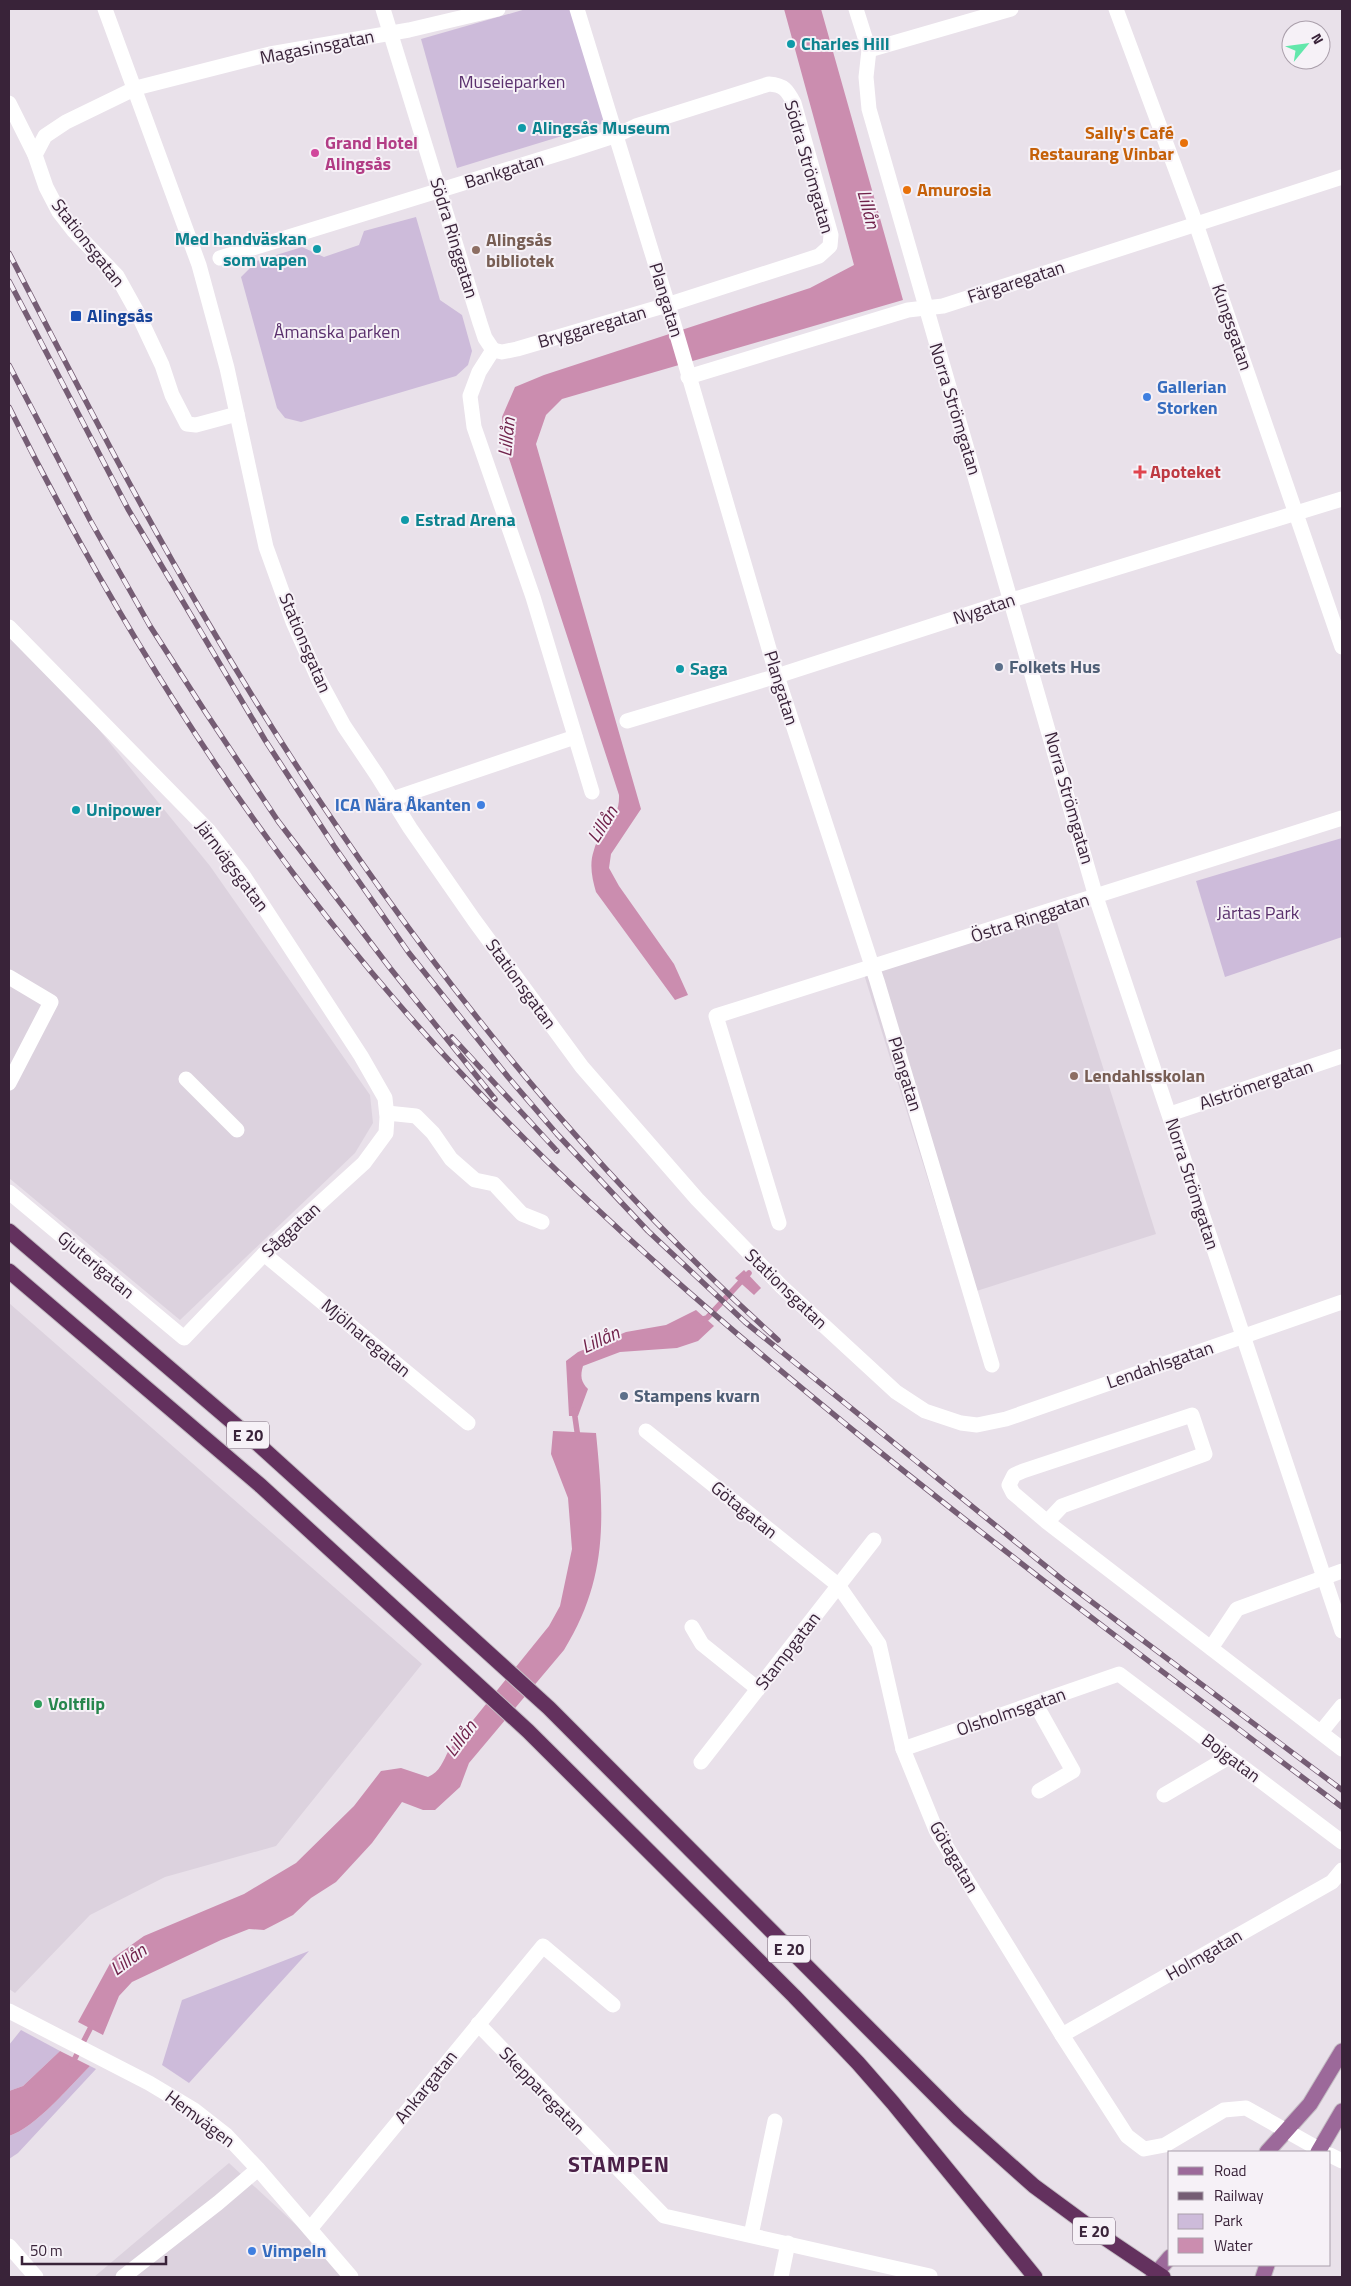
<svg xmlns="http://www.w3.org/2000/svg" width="1351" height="2286" viewBox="0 0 1351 2286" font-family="'Titillium Web',sans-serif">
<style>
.built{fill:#dcd2de}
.green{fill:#cdbbda}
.water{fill:#cb8daf}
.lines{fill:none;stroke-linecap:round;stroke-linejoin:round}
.stream{stroke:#cb8daf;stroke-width:5.5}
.major-casing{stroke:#c4bdc4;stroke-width:17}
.highway-casing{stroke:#c4bdc4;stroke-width:17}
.minor{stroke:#fff;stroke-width:15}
.major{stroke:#9c699a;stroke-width:15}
.highway{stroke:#63315e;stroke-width:15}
.rail-casing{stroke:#755d74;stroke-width:5.5}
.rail{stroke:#f6f1f7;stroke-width:4;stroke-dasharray:11;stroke-linecap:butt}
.culture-dot{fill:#0f9aa8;stroke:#f6f1f7;stroke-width:2}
.food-dot{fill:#e8710a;stroke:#f6f1f7;stroke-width:2}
.hotel-dot{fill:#d1479c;stroke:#f6f1f7;stroke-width:2}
.education-dot{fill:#8d6e63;stroke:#f6f1f7;stroke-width:2}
.transit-dot{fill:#1a4fb4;stroke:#f6f1f7;stroke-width:2}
.shop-dot{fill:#3f7fe0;stroke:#f6f1f7;stroke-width:2}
.health-dot{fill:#e0444e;stroke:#f6f1f7;stroke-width:2}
.service-dot{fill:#5c6f8a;stroke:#f6f1f7;stroke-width:2}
.leisure-dot{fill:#2e9e5b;stroke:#f6f1f7;stroke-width:2}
.labels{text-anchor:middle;stroke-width:4;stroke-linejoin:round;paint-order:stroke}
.shield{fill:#f6f1f7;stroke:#726172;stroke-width:1}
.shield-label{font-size:16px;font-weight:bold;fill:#392339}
.culture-label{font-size:18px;font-weight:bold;fill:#0d838f;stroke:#f6f1f7;text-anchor:start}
.street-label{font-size:18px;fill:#392339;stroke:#f6f1f7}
.park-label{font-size:18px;fill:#5a306d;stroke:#f6f1f7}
.food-label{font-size:18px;font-weight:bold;fill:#c56008;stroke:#f6f1f7;text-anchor:end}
.hotel-label{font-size:18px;font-weight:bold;fill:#b23c85;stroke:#f6f1f7;text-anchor:start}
.education-label{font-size:18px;font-weight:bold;fill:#785e54;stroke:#f6f1f7;text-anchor:start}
.transit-label{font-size:18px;font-weight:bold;fill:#164399;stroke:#f6f1f7;text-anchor:start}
.shop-label{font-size:18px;font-weight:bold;fill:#366cbe;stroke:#f6f1f7;text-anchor:start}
.health-label{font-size:18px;font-weight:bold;fill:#be3a42;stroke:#f6f1f7;text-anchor:start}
.service-label{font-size:18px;font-weight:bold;fill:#4e5e75;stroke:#f6f1f7;text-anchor:start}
.leisure-label{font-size:18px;font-weight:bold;fill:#27864d;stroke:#f6f1f7;text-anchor:start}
.water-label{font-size:19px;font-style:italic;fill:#70224b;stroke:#f6f1f7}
.district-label{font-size:22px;font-weight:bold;letter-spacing:1px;fill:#4a2047;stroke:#f6f1f7}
</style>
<rect width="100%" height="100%" fill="#e9e1ea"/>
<!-- built -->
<g class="built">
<path d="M9,619L210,866L370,1095L373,1123L355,1153L180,1320L9,1178Z"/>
<path d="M1052,907L1156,1234L964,1295L862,968Z"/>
<path d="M9,1303L422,1664L276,1846L165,1877L90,1915L15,1993L9,1989Z"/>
<path d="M229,2163L308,2236L343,2277H94Z"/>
</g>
<!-- green -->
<g class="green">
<path d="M526,9H573L608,122L457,168L421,39Z"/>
<path d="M416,217L440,300L462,315L472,351L468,365L456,376L301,422L285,418L277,408L241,277L257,261L302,247L324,257L359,245L364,231Z"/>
<path d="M1342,838V937L1225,977L1196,881Z"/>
<path d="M309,1951L189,2083L162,2065L182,2000Z"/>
<path d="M21,2030L60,2051L23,2086L9,2091V2045Z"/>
<path d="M90,2066L96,2069L18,2153L9,2159V2136C35,2128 70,2086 90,2066Z"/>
</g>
<!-- water -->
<g class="water">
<path d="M784,9H821L903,300L562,399L546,415L536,444L641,809L611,854L609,868L619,886L674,964L688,995L675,1000L596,892C592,878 589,864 594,850C600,827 620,822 619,795L504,443L502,417L515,387L544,375L810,288L854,265Z"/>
<path d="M744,1270L761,1288L754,1295L735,1278Z"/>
<path d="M696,1310L714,1326L698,1341L677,1348L620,1352L583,1366C580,1376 581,1382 588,1389L578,1416H569L566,1361L578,1352L626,1332L666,1325Z"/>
<path d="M553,1431L596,1433C604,1515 609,1577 564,1650L469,1763L460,1787L435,1810H423L402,1802L372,1843L336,1882L311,1898L293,1915L264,1930L249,1929L221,1940L132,1982L119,1996L103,2035L78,2022L113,1958L144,1936L244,1894L296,1863L354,1806L381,1771L401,1768L428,1777C440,1772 443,1761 449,1750L549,1626L560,1606L572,1549L568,1498L551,1454Z"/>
<path d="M60,2051L90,2066C70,2086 35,2128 9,2136V2091L23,2086Z"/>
</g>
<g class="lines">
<!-- stream -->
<g class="stream">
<path d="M699,1320L707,1318L749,1273"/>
<path d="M574,1410L578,1438"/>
<path d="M72,2064L93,2023"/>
</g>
<!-- major casing -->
<g class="major-casing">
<g id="major">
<path d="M1267,2152L1310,2104L1342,2051"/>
<path d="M1318,2152L1342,2111"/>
<path d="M1153,2277L1170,2257"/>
<path d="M1263,2277L1267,2265"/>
</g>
</g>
<!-- highway casing -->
<g class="highway-casing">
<g id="highway">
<path d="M9,1231L258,1444L549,1708L959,2119L1034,2186L1102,2236L1163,2277"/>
<path d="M9,1271L261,1486L528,1731L794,1996L858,2063L893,2103L1035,2277"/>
</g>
</g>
<!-- minor -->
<g class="minor">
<path d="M105,9L199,265L227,368L266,547L293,622L318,678L344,726L377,775L410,828L474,920L582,1067L697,1199L782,1287L896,1392L925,1411L961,1423L977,1425L1006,1419L1342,1302"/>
<path d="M383,9L480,323L485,338L493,350"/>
<path d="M577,9L672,318L777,676L877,981L992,1365"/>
<path d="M856,9L869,50L866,77L869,109L1096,897L1342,1631"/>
<path d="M1116,9L1196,224L1342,647"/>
<path d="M869,50L1011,9"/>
<path d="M9,103L35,155L46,187L59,212L73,230L117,276L137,312L162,365L172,395L187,424L196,425L237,414"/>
<path d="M35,155L45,136L66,122L136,88L270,54L409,30L498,9"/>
<path d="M220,258L574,149L617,135L636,126L769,84C784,85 787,90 794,103L831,235L830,246L819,256L667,305L517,349L502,352L493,350"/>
<path d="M493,350L479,372L470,396L474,427L533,597L592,792"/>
<path d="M688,377L908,310L943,306L1342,177"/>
<path d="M9,627L209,831L243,875L361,1056L385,1098L387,1117L386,1133L364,1163L264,1254L184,1338L9,1192"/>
<path d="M627,721L777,676L1012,600L1342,499"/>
<path d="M392,799L575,737"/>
<path d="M9,977L51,1002L9,1083"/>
<path d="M186,1079L237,1130"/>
<path d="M387,1113L416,1116L433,1133L451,1159L475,1180L494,1184L522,1214L542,1222"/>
<path d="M1170,1114L1342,1056"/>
<path d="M779,1223L716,1016L1342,818"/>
<path d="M264,1254L468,1423"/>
<path d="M646,1431L838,1585L879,1644L903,1749L936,1830L1062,2035L1127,2136L1144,2149L1165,2145L1224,2110L1246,2108L1324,2152"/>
<path d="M1047,1522L1062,1506L1205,1454L1192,1415L1023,1471L1014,1475L1009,1485L1013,1493L1047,1522L1342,1749"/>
<path d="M692,1627L702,1644L758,1689"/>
<path d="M1211,1648L1237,1609L1342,1571"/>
<path d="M1035,1703L1073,1771L1039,1791"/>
<path d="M1321,1732L1342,1706"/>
<path d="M903,1749L1119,1674L1342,1842"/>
<path d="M701,1762L874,1540"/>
<path d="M1164,1795L1229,1757"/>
<path d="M9,2011L149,2083L194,2110L226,2135L258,2169L351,2277"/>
<path d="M478,2024L664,2216L930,2276"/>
<path d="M1062,2035L1332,1882L1342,1870"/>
<path d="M1330,2155L1342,2161"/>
<path d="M310,2229L543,1946L613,2005"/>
<path d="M751,2235L775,2121"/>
<path d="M9,2246L36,2277"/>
<path d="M123,2277L218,2203L258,2169"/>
<path d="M781,2277L788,2243"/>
</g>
<!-- major -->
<use href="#major" class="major"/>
<!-- highway -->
<use href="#highway" class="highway"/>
<!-- rail casing -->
<g class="rail-casing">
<g id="rail">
<path d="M9,253C71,373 132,493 200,609C357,878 547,1132 778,1340"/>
<path d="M9,281L128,509L265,740L334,846L409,953L508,1077L557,1134L648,1231L745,1322L1064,1581L1342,1790"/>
<path d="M9,365L90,520L150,626L206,713L278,821L390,968L495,1099"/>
<path d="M9,407C131,653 283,887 473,1086C597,1217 734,1334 875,1448C1028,1571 1185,1689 1342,1807"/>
<path d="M452,1037L557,1151"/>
</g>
</g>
<!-- rail -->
<use href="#rail" class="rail"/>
</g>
<!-- markers -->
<g class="culture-dot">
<circle cx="791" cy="44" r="5"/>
<circle cx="522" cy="128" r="5"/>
<circle cx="317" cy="249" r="5"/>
<circle cx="405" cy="520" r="5"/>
<circle cx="680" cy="669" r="5"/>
<circle cx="76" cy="810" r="5"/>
</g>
<g class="food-dot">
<circle cx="1184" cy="143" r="5"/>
<circle cx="907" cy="190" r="5"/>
</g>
<circle class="hotel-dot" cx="315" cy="153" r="5"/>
<g class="education-dot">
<circle cx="476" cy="250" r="5"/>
<circle cx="1074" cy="1076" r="5"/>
</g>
<rect class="transit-dot" x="70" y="310" width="12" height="12" rx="2.5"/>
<g class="shop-dot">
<circle cx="1147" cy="397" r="5"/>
<circle cx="481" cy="805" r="5"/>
<circle cx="252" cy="2251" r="5"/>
</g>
<path class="health-dot" d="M1137.5 464.5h5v5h5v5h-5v5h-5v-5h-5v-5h5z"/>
<g class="service-dot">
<circle cx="999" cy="667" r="5"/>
<circle cx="624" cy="1396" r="5"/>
</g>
<circle class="leisure-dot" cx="38" cy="1704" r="5"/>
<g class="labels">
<!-- shield labels -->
<g class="shield">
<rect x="227" y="1421.5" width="42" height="27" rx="4"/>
<rect x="768" y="1935.5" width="42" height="27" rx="4"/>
<rect x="1073" y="2217.5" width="42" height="27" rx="4"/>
</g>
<g class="shield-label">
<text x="248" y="1441">E 20</text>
<text x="789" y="1955">E 20</text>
<text x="1094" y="2237">E 20</text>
</g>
<!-- culture labels -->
<g class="culture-label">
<text x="801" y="50">Charles Hill</text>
<text x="532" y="134">Alingsås Museum</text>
<text x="307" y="245" text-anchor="end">Med handväskan<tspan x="307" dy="21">som vapen</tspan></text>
<text x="415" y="526">Estrad Arena</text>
<text x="690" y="675">Saga</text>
<text x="86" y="816">Unipower</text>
</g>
<!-- street labels -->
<g class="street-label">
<text transform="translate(317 47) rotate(-11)" y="6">Magasinsgatan</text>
<text transform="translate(809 167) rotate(74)" y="6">Södra Strömgatan</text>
<text transform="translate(504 171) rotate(-17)" y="6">Bankgatan</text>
<text transform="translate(454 238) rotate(73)" y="6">Södra Ringgatan</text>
<text transform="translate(88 243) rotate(52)" y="6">Stationsgatan</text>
<text transform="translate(1016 282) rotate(-18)" y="6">Färgaregatan</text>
<text transform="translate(666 300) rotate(73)" y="6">Plangatan</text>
<text transform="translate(592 327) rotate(-16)" y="6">Bryggaregatan</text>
<text transform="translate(1232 327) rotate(71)" y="6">Kungsgatan</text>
<text transform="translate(955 409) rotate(73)" y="6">Norra Strömgatan</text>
<text transform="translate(984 609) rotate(-18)" y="6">Nygatan</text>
<text transform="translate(305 643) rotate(67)" y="6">Stationsgatan</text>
<text transform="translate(781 688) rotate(73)" y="6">Plangatan</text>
<text transform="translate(1069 798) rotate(74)" y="6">Norra Strömgatan</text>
<text transform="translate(232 866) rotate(53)" y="6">Järnvägsgatan</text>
<text transform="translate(1030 918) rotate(-18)" y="6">Östra Ringgatan</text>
<text transform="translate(521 984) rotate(54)" y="6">Stationsgatan</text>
<text transform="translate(905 1074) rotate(73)" y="6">Plangatan</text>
<text transform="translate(1256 1085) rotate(-19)" y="6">Alströmergatan</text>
<text transform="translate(1192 1184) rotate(72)" y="6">Norra Strömgatan</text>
<text transform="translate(291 1230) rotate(-42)" y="6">Såggatan</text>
<text transform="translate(96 1265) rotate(40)" y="6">Gjuterigatan</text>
<text transform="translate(786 1289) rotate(44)" y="6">Stationsgatan</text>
<text transform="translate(366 1338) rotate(40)" y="6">Mjölnaregatan</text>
<text transform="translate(1160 1365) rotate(-19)" y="6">Lendahlsgatan</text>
<text transform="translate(744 1510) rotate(39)" y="6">Götagatan</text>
<text transform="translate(788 1651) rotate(-52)" y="6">Stampgatan</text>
<text transform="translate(1011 1712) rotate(-19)" y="6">Olsholmsgatan</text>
<text transform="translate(1231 1758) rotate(37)" y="6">Bojgatan</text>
<text transform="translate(954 1857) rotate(60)" y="6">Götagatan</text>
<text transform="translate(1204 1955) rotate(-30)" y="6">Holmgatan</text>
<text transform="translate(426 2087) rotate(-51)" y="6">Ankargatan</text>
<text transform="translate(542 2091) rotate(46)" y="6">Skepparegatan</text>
<text transform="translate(200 2119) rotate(37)" y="6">Hemvägen</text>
</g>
<!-- park labels -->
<g class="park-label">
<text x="512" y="88">Museieparken</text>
<text x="337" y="338">Åmanska parken</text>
<text x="1258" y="919">Järtas Park</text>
</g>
<!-- food labels -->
<g class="food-label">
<text x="1174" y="139">Sally's Café<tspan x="1174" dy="21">Restaurang Vinbar</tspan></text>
<text x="917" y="196" text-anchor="start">Amurosia</text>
</g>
<!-- hotel labels -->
<g class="hotel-label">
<text x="325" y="149">Grand Hotel<tspan x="325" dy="21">Alingsås</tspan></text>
</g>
<!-- education labels -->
<g class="education-label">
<text x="486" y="246">Alingsås<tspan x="486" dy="21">bibliotek</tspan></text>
<text x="1084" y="1082">Lendahlsskolan</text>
</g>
<!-- transit labels -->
<g class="transit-label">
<text x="87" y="322">Alingsås</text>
</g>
<!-- shop labels -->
<g class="shop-label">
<text x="1157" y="393">Gallerian<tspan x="1157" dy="21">Storken</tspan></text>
<text x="471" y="811" text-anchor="end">ICA Nära Åkanten</text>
<text x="262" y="2257">Vimpeln</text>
</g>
<!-- health labels -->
<g class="health-label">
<text x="1150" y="478">Apoteket</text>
</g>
<!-- service labels -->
<g class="service-label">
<text x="1009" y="673">Folkets Hus</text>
<text x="634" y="1402">Stampens kvarn</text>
</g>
<!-- leisure labels -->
<g class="leisure-label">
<text x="48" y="1710">Voltflip</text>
</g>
<!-- water labels -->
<g class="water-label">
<text transform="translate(869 209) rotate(75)" y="7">Lillån</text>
<text transform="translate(506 437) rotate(-84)" y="7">Lillån</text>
<text transform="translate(602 824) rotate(-58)" y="7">Lillån</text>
<text transform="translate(600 1339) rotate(-24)" y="7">Lillån</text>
<text transform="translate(460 1738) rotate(-53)" y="7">Lillån</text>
<text transform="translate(128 1959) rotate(-36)" y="7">Lillån</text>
</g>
<!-- district labels -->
<g class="district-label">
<text x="619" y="2172">STAMPEN</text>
</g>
</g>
<!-- border -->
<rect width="1351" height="2286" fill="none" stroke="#392339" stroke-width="20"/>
<!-- legend -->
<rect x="1168" y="2151" width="162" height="115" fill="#f6f1f7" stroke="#aa9fab"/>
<rect x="1178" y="2167" width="25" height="8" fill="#9c699a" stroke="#aa9fab"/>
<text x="1214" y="2176" font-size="15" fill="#392339">Road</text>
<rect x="1178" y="2192" width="25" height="8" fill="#755d74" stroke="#aa9fab"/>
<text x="1214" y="2201" font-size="15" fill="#392339">Railway</text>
<rect x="1178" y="2214" width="25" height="15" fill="#cdbbda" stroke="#aa9fab"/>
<text x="1214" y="2226" font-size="15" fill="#392339">Park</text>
<rect x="1178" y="2238" width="25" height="15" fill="#cb8daf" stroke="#aa9fab"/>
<text x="1214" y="2251" font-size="15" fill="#392339">Water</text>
<!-- north arrow -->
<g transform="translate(1306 45) rotate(61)"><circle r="24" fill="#f6f1f7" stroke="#aa9fab"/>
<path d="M0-4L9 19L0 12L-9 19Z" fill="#62e7ab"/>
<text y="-8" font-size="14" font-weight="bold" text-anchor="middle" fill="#392339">N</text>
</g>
<!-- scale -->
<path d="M22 2256v8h144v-8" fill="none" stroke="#392339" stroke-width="2.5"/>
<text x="30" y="2256" font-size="15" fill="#392339" stroke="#f6f1f7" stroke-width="4" paint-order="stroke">50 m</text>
</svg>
